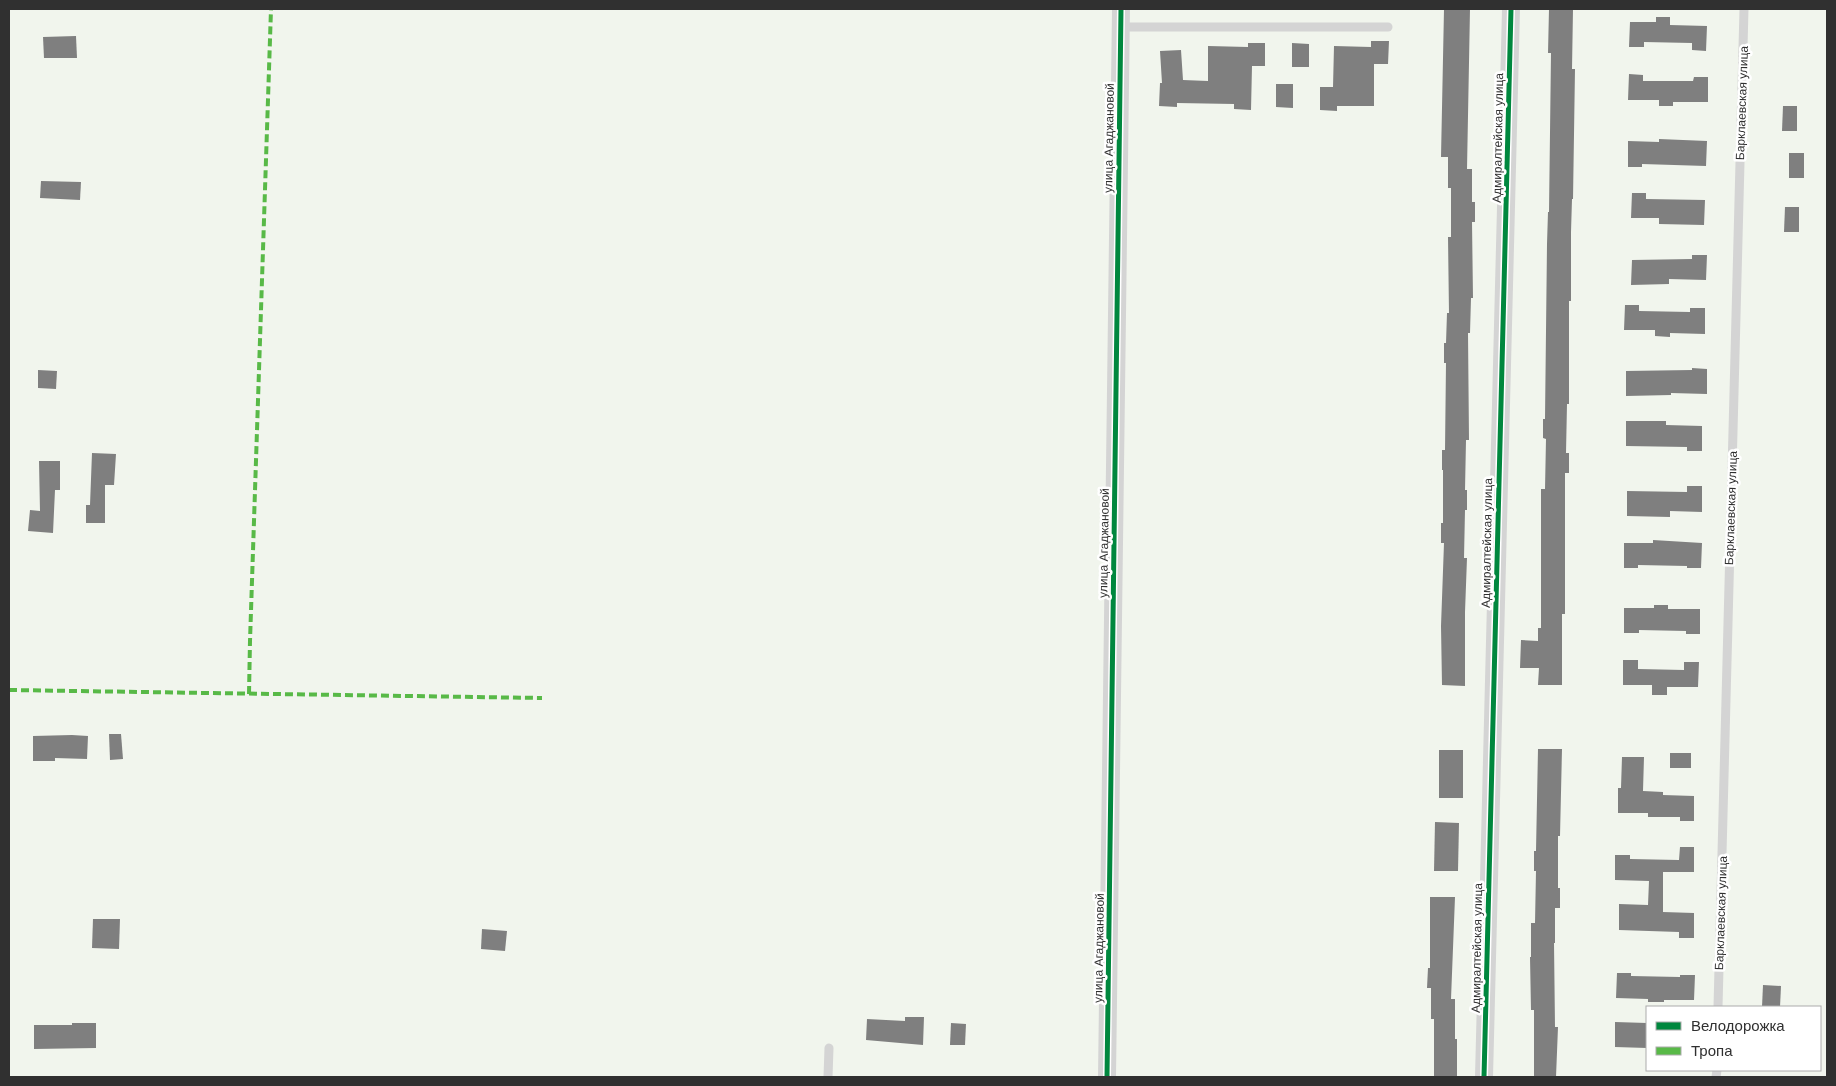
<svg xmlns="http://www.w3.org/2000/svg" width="1836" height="1086" viewBox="0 0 1836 1086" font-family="Arial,sans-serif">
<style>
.green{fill:#f1f5ed;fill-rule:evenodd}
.building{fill:#7f7f7f}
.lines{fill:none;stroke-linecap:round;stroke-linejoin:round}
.lane{stroke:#d4d4d4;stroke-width:9}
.street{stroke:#d4d4d4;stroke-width:18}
.quiet{stroke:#58b947;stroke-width:4;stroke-dasharray:8 4;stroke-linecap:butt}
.cycleway-casing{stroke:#fff;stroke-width:8}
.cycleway{stroke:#00873e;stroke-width:5}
.labels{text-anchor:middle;stroke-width:5;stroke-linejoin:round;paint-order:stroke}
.street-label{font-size:12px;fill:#303030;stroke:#fff}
</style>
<rect width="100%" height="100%" fill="#fff"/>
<!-- green -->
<path class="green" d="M9,9H1827V1077H9ZM1647,1007H1820V1070H1647Z"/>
<!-- building -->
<g class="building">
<path d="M1444,9H1470L1467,169H1472V202H1475V222H1472L1473,298H1471L1470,333H1468L1469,440H1466L1465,490H1467V510H1465L1464,558H1467L1465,612V686L1442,685L1441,626L1444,543H1441V523H1443V470H1442V450H1445L1446,363H1444V343H1446L1447,313H1449L1448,237H1451V188H1448V157H1441Z"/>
<path d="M1549,9H1573L1572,69H1575L1573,199H1572L1571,232V301H1569V404H1567L1566,453H1569V473H1565V614H1562V685H1538L1539,668H1520L1521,640L1538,641V628H1541V489H1545L1546,439L1543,438V419H1545L1547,244L1548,212H1549L1551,53H1548Z"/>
<path d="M1656,17H1670V25L1707,26L1706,51L1692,50V43L1644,42V47H1629L1630,22H1656Z"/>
<path d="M76,36L77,58H44L43,37Z"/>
<path d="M1371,41H1389L1388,64H1374V106H1337V111L1320,110V87H1333L1334,46L1371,47Z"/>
<path d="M1248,43H1265V66H1252L1251,110L1234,109V104L1177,103V107L1159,106L1160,83H1162L1160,51L1181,50L1183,80L1208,81V46L1248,47Z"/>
<path d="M1292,43L1309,44V67H1292Z"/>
<path d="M1629,74L1643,75V81H1693L1694,77H1708V102H1673V106H1659V100H1628Z"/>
<path d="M1276,84H1293V108L1276,107Z"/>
<path d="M1783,106H1797V131H1782Z"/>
<path d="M1659,139L1707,141L1706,166L1642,164V167H1628V141L1659,142Z"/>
<rect x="1789" y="153" width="15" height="25"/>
<path d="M41,181L81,182L80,200L40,198Z"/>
<path d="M1632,193H1646V199L1705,200L1704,225L1659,224V218H1631Z"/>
<path d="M1785,207H1799V232H1784Z"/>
<path d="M1692,255H1707L1706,280L1669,279V284L1631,285L1632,260L1692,259Z"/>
<path d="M1625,305H1639V311L1690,312V308H1705V334L1670,333V337L1655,336V330H1624Z"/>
<path d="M1692,368L1707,369V394L1671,393V395L1626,396V371L1692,370Z"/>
<path d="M38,370L57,371L56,389L38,388Z"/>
<path d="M1626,421H1666V425L1702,426V451H1687V447L1626,446Z"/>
<path d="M92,453L116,454L114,485H105V523H86V505H90Z"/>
<path d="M39,461H60V490H55L53,533L28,531L30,510L40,511Z"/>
<path d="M1687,486H1702V512L1670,511V517L1627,516V491L1687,492Z"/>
<path d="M1653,540L1702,543L1701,568H1687V566L1638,565V568H1624V543H1653Z"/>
<path d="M1654,605H1668V609H1700V634H1686V631L1639,630V633H1624V608H1654Z"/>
<path d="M1623,660H1638V669L1684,670V662H1699L1698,687H1667V695H1652V685H1623Z"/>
<path d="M109,734H121L123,759L110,760Z"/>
<path d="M72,735L88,736L87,759L55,758V761H33V736Z"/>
<path d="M1538,749H1562L1560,836H1558V888H1560V908H1555V943H1554L1555,1027H1558L1556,1077H1534V1010H1531L1530,957H1531V923H1535L1536,871H1534V851H1536Z"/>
<rect x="1439" y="750" width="24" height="48"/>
<rect x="1670" y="753" width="21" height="15"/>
<path d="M1622,757H1644L1643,791L1663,792V795L1694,796V821H1680V817H1648V813H1618V788H1621Z"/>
<path d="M1435,822L1459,823L1458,871H1434Z"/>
<path d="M1680,847H1694V872H1663V912L1694,913V938H1679V932L1619,930V904L1648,905L1649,881L1615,880V855H1630V859L1679,860Z"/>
<path d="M1430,897H1455L1451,999H1455V1039H1457V1077H1434V1019H1431V988H1427L1428,968H1430Z"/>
<path d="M93,919H120L119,949L92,948Z"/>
<path d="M482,929L507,931L505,951L481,949Z"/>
<path d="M1617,973H1631V976L1680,977V975H1695L1694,1000H1664V1002H1648V999L1616,998Z"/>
<path d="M1763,985L1781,986L1780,1007H1762Z"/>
<path d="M905,1017H924L923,1045L866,1040L867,1019L905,1021Z"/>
<path d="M1615,1022L1647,1023V1048L1615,1047Z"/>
<path d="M72,1023H96V1048L34,1049V1025H72Z"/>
<path d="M951,1023L966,1024L965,1045H950Z"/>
</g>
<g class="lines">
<!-- lane -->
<g class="lane">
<path d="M1121,27H1388"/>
<path d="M1718,1007L1744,9"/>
<path d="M828,1077L829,1048"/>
<path d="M1716,1077L1717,1070"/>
</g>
<!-- street -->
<g class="street">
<path d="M1107,1077L1121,9"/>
<path d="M1484,1077L1511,9"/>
</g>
<!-- quiet -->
<g class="quiet">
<path d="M9,690L542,698"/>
<path d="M249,694L250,641L271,9"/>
</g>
<!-- cycleway casing -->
<g class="cycleway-casing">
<g id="cycleway">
<path d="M1107,1077L1121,9"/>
<path d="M1484,1077L1511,9"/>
</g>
</g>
<!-- cycleway -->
<use href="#cycleway" class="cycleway"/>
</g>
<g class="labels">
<!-- street labels -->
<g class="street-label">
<text transform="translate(1742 103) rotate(-88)" y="4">Барклаевская улица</text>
<text transform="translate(1109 138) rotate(-89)" y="4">улица Агаджановой</text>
<text transform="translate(1498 138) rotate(-89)" y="4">Адмиралтейская улица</text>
<text transform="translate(1731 508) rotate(-88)" y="4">Барклаевская улица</text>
<text transform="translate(1104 543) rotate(-89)" y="4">улица Агаджановой</text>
<text transform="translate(1487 543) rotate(-89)" y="4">Адмиралтейская улица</text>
<text transform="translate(1721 913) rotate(-88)" y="4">Барклаевская улица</text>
<text transform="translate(1099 948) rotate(-89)" y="4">улица Агаджановой</text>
<text transform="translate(1477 948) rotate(-89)" y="4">Адмиралтейская улица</text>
</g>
</g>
<!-- border -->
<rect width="1836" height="1086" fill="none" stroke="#303030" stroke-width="20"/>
<!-- legend -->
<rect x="1646" y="1006" width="175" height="65" fill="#ffffff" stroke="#acacac"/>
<rect x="1656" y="1022" width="25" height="8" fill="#00873e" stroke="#acacac"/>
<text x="1691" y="1031" font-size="15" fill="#303030">Велодорожка</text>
<rect x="1656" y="1047" width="25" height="8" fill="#58b947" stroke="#acacac"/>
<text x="1691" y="1056" font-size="15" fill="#303030">Тропа</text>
</svg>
